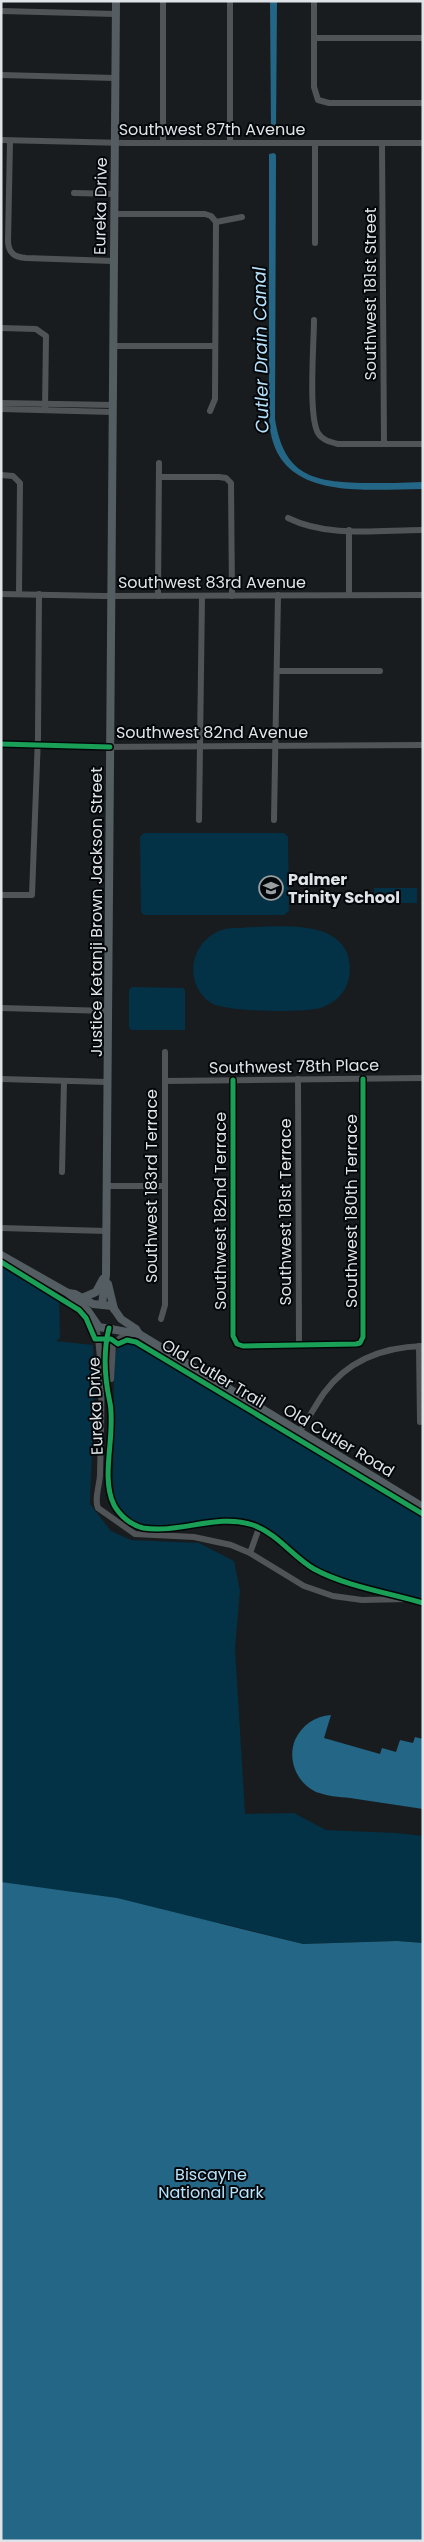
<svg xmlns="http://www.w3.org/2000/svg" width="424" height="2542" viewBox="0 0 424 2542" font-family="Poppins,sans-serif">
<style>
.green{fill:#033145}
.water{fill:#246686}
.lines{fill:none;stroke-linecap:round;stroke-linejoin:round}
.minor{stroke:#505456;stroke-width:6}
.major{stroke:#545d62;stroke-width:8}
.cycleway-casing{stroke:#040709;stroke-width:8}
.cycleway{stroke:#1a9f57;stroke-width:5}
.labels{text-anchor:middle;stroke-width:4;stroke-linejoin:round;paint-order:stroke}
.street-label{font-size:16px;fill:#dee4e7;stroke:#040709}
.poi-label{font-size:16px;font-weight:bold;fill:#dee4e7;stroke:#040709;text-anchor:start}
.park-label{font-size:16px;fill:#b9e4fe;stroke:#040709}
.water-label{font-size:18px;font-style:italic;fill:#b7e2fc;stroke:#040709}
</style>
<rect width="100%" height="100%" fill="#181c1e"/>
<!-- green -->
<g class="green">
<path d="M144,833H284L288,837L289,911L284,915H144L141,912L140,837Z"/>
<rect x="374" y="888" width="43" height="15"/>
<path d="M232,928C265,928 332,916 347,953C351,964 351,976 346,987C341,997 331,1005 320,1008C304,1013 225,1012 211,1003C178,980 194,931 232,928Z"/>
<path d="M132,987L183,988L185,990V1030H131L129,1027V990Z"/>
<path d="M1,1267L59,1300L60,1338L56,1341L93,1345L94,1397L90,1504L111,1531L131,1540L199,1543L234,1561L240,1591L235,1648L245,1814L294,1813L326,1830L397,1833L423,1836V1943L397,1941L303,1944L220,1923L423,2541H1Z"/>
<path d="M131,1341L423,1515V1599C393,1590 339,1580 314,1565C289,1551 272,1521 241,1518C208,1515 128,1547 115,1501C114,1495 114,1488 113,1482L114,1361C116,1350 118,1341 131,1341Z"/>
</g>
<!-- water -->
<g class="water">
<path d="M270,1H277L276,131L273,134L271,129Z"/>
<path d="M274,153L276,155L275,419C284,476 313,482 365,483C384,483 404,483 423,482V489C362,489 271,503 269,416V154Z"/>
<path d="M331,1715L324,1738L380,1754L382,1748L396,1752L400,1740L413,1743L415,1737L423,1739V1809C399,1805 374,1802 350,1798C339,1797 327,1796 316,1792C297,1783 287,1760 295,1740C302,1725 315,1716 331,1715Z"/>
<path d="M1,1882L117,1898L303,1944L397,1941L423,1943V2541H1Z"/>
</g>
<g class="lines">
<!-- minor -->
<g class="minor">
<path d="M314,1V87L318,100L329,103H423"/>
<path d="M1,11L116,14"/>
<path d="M314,38H423"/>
<path d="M1,75L115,78"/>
<path d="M1,140L125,143H423"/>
<path d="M10,141L8,242C9,254 15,257 26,258L113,261"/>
<path d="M163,143V1"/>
<path d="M230,143V1"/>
<path d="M382,143L384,444"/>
<path d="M74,193L114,194"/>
<path d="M114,214H205L211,216L216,222"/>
<path d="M216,222L242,217"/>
<path d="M315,243V143"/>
<path d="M314,320C314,342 308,416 318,433C322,440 330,442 338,444H423"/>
<path d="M1,328L36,329L46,336L45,410"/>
<path d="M113,346H215"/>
<path d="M1,403L113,405"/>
<path d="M1,409L112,412"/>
<path d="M210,411L215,399L216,222"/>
<path d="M1,475L13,476L20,483L19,594"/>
<path d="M159,477H219L226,478L231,483L232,596"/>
<path d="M288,518C328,538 379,530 423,530"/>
<path d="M1,594L104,596L423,595"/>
<path d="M349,595V530"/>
<path d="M158,596L159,463"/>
<path d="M277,671H380"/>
<path d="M1,744L101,747L423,745"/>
<path d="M199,820L202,596"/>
<path d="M274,820L278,595"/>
<path d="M1,895H32L38,737L39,594"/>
<path d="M1,1008L108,1011"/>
<path d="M1,1079L107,1082"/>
<path d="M298,1079L299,1345"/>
<path d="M233,1080V1336L237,1344L243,1346L356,1344L360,1343L363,1337V1079"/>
<path d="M165,1081L423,1078"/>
<path d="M62,1172L64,1081"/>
<path d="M106,1186H165"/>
<path d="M1,1228L106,1231"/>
<path d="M161,1319L165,1305V1052"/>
<path d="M96,1325C104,1369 101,1429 100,1474C100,1484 94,1499 98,1508L135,1534L194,1537L231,1545L250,1553L304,1586L333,1596L362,1600L408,1599"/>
<path d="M109,1328C103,1352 105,1380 110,1403C116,1434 100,1477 114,1505C120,1516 131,1525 143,1528C180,1534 217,1513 253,1525C278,1534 292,1556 314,1569C345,1586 389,1593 423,1603"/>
<path d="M419,1346L420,1422"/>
<path d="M111,1379L113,1345L120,1338L133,1334"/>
<path d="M299,1432C308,1420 315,1406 324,1393C348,1360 384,1347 423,1346"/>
<path d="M250,1553L259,1528"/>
</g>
<!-- major -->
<g class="major">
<path d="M1,1255L68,1293L75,1294L93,1304L112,1306L121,1319L136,1329L139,1334L423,1507"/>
<path d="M108,1284L114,1309"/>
<path d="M68,1293L88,1311L99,1327L139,1334"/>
<path d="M82,1298L96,1292L103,1279"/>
<path d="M102,1304L106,1275L116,1"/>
</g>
<!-- cycleway casing -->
<g class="cycleway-casing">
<g id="cycleway">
<path d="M1,744L110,747"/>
<path d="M233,1080V1336L237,1344L243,1346L356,1344L360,1343L363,1337V1079"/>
<path d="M1,1262L79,1310L86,1318L95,1339H111L118,1344L127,1340L136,1342L423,1514"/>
<path d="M109,1328C103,1352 105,1380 110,1403C116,1434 100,1477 114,1505C120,1516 131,1525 143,1528C180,1534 217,1513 253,1525C278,1534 292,1556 314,1569C345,1586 389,1593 423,1603"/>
</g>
</g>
<!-- cycleway -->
<use href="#cycleway" class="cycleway"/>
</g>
<!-- icons -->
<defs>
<g id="school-ring" transform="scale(1.25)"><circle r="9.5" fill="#040709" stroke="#999ea1" stroke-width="1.5"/><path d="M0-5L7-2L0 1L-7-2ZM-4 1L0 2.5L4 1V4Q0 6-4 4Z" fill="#999ea1"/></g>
</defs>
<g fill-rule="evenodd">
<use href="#school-ring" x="271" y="888"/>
</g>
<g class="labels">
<!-- street labels -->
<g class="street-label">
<text x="212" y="135">Southwest 87th Avenue</text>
<text transform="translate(100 206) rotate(-89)" y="6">Eureka Drive</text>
<text transform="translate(370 294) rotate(-90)" y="6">Southwest 181st Street</text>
<text x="212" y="588">Southwest 83rd Avenue</text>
<text x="212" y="738">Southwest 82nd Avenue</text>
<text transform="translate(96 912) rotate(-90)" y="6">Justice Ketanji Brown Jackson Street</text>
<text transform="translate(294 1066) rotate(-1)" y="6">Southwest 78th Place</text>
<text transform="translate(151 1186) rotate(-90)" y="6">Southwest 183rd Terrace</text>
<text transform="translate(220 1211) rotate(-90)" y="6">Southwest 182nd Terrace</text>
<text transform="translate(351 1211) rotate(-90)" y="6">Southwest 180th Terrace</text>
<text transform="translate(285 1212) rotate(-90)" y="6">Southwest 181st Terrace</text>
<text transform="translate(214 1373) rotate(31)" y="6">Old Cutler Trail</text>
<text transform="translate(95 1406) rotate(-92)" y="6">Eureka Drive</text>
<text transform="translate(339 1440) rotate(31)" y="6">Old Cutler Road</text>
</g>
<!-- poi labels -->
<g class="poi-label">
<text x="288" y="885">Palmer<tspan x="288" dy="18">Trinity School</tspan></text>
</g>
<!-- park labels -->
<g class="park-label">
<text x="211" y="2180">Biscayne<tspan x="211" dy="18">National Park</tspan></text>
</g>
<!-- water labels -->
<g class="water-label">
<text transform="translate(261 350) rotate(-91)" y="6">Cutler Drain Canal</text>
</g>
</g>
<!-- border -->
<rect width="424" height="2542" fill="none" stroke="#dee4e7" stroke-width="5"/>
</svg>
